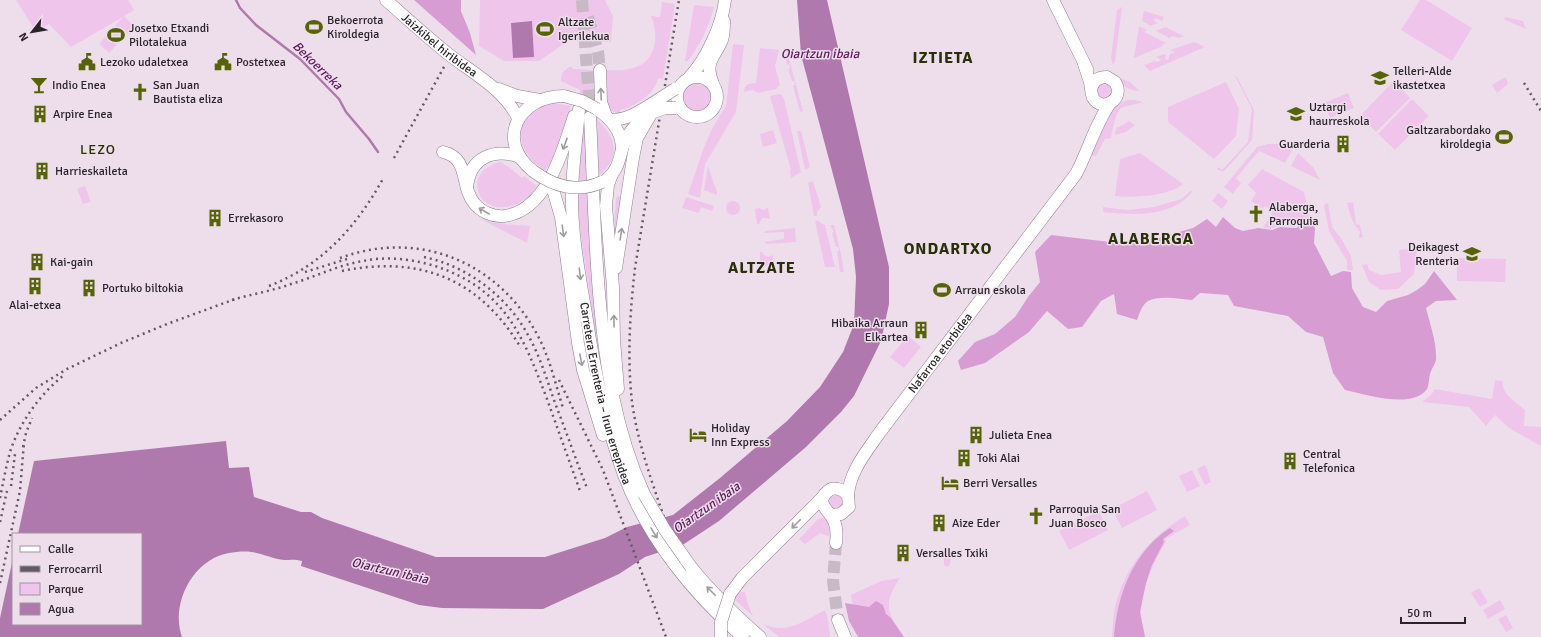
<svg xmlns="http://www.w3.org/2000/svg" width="1541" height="637" viewBox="0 0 1541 637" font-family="Signika,sans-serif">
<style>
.green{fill:#f0c5ec}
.forest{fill:#d79dd3}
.water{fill:#b079ad}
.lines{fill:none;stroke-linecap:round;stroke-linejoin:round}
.stream{stroke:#b079ad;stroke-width:2.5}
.major-tunnel{stroke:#c7b9c5;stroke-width:12;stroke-dasharray:12 6;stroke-linecap:butt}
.major-casing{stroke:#8d7f8c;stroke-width:13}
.major{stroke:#fff;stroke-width:12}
.rail{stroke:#625961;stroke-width:2.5;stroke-dasharray:2 4;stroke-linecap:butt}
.major-bridge-casing{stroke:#8d7f8c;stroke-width:13;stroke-linecap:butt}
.major-bridge{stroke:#fff;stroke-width:12}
.oneway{stroke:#9f9c9f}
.labels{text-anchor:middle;stroke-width:3;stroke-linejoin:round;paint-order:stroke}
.poi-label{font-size:12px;fill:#2a2429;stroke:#eedeec;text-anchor:start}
.street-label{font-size:12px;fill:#2a2429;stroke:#eedeec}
.water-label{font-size:13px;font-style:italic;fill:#5c195b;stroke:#eedeec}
.quarter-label{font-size:14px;letter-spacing:1px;fill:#293008;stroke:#eedeec}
.district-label{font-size:16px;font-weight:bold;letter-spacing:1px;fill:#293008;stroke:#eedeec}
</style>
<rect width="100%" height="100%" fill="#eedeec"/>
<!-- green -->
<g class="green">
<path d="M16,0H128L134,10L124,16L134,26L109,53L99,44L123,17L71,47L49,24L36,32Z"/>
<path d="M480,0H605L613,16L611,42L568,41L539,61H504L479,46Z"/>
<path d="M1420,0H1426L1472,28L1452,61L1401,30Z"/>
<path d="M662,2L675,4L663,79L658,78C655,94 636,106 620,110V113C599,113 606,84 607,70C614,70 622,71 629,69C656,64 660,38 651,16L660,17Z"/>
<path d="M694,5L714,7C709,26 700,45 688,61H685Z"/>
<path d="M1122,7L1115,62L1113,65L1111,58L1117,10Z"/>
<path d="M1144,11L1164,17L1162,21L1155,18L1154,21L1158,23L1151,26L1142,21Z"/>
<path d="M1504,17L1523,21L1526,29L1505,20Z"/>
<path d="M1139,26L1147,30L1144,32L1166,43L1162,45L1163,46L1134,58Z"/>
<path d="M1165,27L1167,28L1184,36L1179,38L1173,36L1169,38L1156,31Z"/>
<path d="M1194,42L1205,47L1150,71L1144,65L1155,61L1157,62L1161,60L1156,57L1164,54L1166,55L1165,59L1168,60L1170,54L1175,52L1170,50Z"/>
<path d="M733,44L744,45L736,112L705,164L700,198L688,194L704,147L713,127L726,106Z"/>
<path d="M760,48L779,50L775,66L780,85L776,89L758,93L753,90L744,92L745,87L748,84L756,83Z"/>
<path d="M787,51L803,111L800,112L793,86L795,85L794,81H792L788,69L790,68L789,64L787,65L785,57Z"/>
<path d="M569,67H572L573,69L593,70L596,102L580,95V90C573,87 567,84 561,81L562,73Z"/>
<path d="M1235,76L1237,77L1254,110L1252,140L1224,171H1221L1217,169L1218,167L1222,170L1248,142L1252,109Z"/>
<path d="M1117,77L1130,82L1140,91C1128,91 1123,86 1117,77Z"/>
<path d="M1506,77L1508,84L1497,93L1492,85Z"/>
<path d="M1394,81L1410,98L1376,132L1360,116Z"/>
<path d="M1107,82L1113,89L1110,97L1104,99L1099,97L1096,88L1099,83Z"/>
<path d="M1226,82L1239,109L1236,136L1214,159L1168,122V107Z"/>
<circle cx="697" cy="97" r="15"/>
<path d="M1348,93L1354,108L1330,118L1324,103Z"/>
<path d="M779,94L782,95L784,99L801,172L791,178L790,171L791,170L770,96Z"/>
<path d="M1412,99L1429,116L1395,150L1378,134Z"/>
<path d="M1128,100H1135L1143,102C1138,104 1125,106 1121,108C1116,111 1112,131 1111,138L1105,139L1096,156L1091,155C1093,149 1097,143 1099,138C1105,122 1108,104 1128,100Z"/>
<path d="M554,103L571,106C566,128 559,153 545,171C512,150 511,111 554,103Z"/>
<path d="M596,118C616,138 622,154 599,176Z"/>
<path d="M1129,121L1135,125L1126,132L1115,135L1116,128L1123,125Z"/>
<path d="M583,126H586L597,330L595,331L577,207Z"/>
<path d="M773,130L777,143L763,147L760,134Z"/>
<path d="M797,131H801L810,167L805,170Z"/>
<path d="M1268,144H1281L1293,149L1285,163L1259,151L1236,178L1241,183L1233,194L1224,187L1257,147Z"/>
<path d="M1140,153L1183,184C1170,196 1132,198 1115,196L1120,159Z"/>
<path d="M1298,153L1313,167L1320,180L1291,166Z"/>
<path d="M500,162L509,167L522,178L524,176L537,186C532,196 525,201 514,205C479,218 459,173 500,162Z"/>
<path d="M708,166L717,192V195L704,190Z"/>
<path d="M1262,169L1304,192L1310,218L1295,226L1281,225L1270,229L1263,227L1271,216L1272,211L1265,206L1262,209L1251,201L1256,193L1248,185Z"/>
<path d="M813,181L821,207L817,212V216H814L808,183Z"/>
<path d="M85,186L91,202L83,204L77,189Z"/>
<path d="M1191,191H1193C1172,218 1134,215 1103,212V207L1127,210L1154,207L1181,199Z"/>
<path d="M1218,193L1228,201L1222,209L1212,201Z"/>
<path d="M618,196L623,199L613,244L616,198Z"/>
<path d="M686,197L714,206L712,211L701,207L699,213L682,208Z"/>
<circle cx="733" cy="208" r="7"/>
<path d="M1353,202L1356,224L1360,225L1363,237L1359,238L1360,232C1352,223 1350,214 1347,203Z"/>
<path d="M1328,203L1332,227L1341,238L1351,256L1353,270H1347V261L1329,231L1324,205Z"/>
<path d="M768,207L770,219L765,218H762L759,224H757L755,209L759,208L764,210Z"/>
<path d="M477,216C497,226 509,224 530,226L527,243L490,224Z"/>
<path d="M818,220L822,224L825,225L835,267H825L815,221Z"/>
<path d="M830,225H834L841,254L844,272H840L837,251H839L838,247H836L832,233L834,232Z"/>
<path d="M795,228L796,242L767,244L764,242L784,239V232L764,233L766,231Z"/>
<path d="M1417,248L1414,274L1398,289L1381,290L1369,282L1362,265L1367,264L1369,270L1381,275L1401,272L1399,250Z"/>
<path d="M760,252H762L764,255L768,257L773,255V267L769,265L764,267H760Z"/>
<path d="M1457,258L1506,259L1505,282L1457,281Z"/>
<path d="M908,336L921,347L904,368L890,357Z"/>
<path d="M1495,380L1503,381C1500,393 1516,402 1525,410L1524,426L1541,427V446L1509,428L1495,415L1486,426L1469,407L1422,402L1431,395L1435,389L1492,399Z"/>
<path d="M1205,465C1208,471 1209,476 1211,482L1205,485L1197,469Z"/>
<path d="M1192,470L1200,486L1187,492L1179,476Z"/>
<path d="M1147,491L1157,510L1122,528L1112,509Z"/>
<circle cx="836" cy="502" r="7"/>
<path d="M1099,511L1108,530L1069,550L1059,531Z"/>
<path d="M1185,516L1190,525L1165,539L1166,542C1153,562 1142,589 1141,612C1141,620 1144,629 1145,637H1112C1113,625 1113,612 1117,600C1128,563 1152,536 1185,516Z"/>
<path d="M822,518H825L828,521L830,537L820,533L805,544L799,539L818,519Z"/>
<path d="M948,551H951L952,553L950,565L947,567L944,565V558Z"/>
<path d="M900,578C888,596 884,608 897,627C899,631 901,634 905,637H860L855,622L851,595L881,581Z"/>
<path d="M1479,588L1488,602L1480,607L1471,593Z"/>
<path d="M742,592H745L747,602L753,616L734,599L736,594Z"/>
<path d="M1500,600L1505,609L1488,619L1483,610Z"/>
<path d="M825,610L828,619L830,637H779L763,624C787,635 804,621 825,610Z"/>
<path d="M1506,615L1513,628L1506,632L1498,619Z"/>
</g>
<!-- forest -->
<g class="forest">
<path d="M414,0H461V11L470,33L476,55Z"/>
<path d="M1223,217L1235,228L1243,231L1258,228L1272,230L1280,227L1296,228L1313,219L1315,229L1314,243L1331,276L1343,271L1351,272L1352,288L1363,307L1376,312L1387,301L1408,295L1417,290L1425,284L1434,271L1457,300L1436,301L1426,308C1430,324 1437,343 1436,360C1435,365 1431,369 1430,374C1429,378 1429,385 1427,389C1412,410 1365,394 1345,390L1333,373L1323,337L1306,332L1288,316L1234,306L1228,295L1200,293L1192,300C1180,299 1159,295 1148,301C1142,305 1139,314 1137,320L1117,314L1114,294L1101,301L1082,327L1068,329L1047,311L1029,332L985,363L961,370L958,361L975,342L995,334L1015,317L1028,297L1040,282L1035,252L1051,235L1127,244L1158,238L1193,228L1207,219L1216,227Z"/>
<path d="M1170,528L1174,531L1163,539L1164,542L1152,565L1146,583L1140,612L1145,637H1114C1117,595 1133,552 1170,528Z"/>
<path d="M876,601L883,605L886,614L891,618L904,637H858L849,621L845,603L869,607Z"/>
</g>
<!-- water -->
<g class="water">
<path d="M797,0H827L889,267V304L881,341L854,396L841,412L806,447L719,521L684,544L645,557L619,574L543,609L442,608L419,605L301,566L302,561C294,559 291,560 284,560C273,559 262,553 251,552C244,551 236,552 229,553C193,559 170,604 182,637H0V618L13,558V624H141V534H18L34,461L226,441L229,468L249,467L254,497L301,512H311L322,518L436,557H545L605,538L627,527L673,515L720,478L787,421L820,387L843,352L854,324L856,277L853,249L801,55Z"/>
<path d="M532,21L534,57L513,58L511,23Z"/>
</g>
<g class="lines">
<!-- stream -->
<path class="stream" d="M236,0L240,8L256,25L300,59L339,99L346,112L369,139L378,152"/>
<!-- major-tunnel -->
<g class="major-tunnel">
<path d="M582,0L590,114"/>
<path d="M588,17L598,52L600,70"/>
<path d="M836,543L833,581L838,620"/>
</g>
<!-- major casing -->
<g class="major-casing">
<g id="major">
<path id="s1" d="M386,0C406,18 426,36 447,53C472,73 503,88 518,118"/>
<path d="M1053,0L1087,69"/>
<path d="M1084,64C1086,70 1088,76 1090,82C1091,87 1091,93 1093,98C1102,113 1126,99 1115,82L1107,77C1098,77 1093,81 1091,89"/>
<path d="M600,70L601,102L606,116"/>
<circle cx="697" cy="97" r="20"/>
<path d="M688,79C706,60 722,26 725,0"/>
<path d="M713,84C704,61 714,59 722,40C724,34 724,27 724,21"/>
<path d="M499,89L517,96L540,100"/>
<path id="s2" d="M579,109C577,136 573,163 572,190C571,231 579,273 586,314C594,369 605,423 624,475C648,538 693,594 743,637"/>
<path d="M597,109C611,119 622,131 622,149"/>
<path d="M590,117C593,176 594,235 599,293C605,363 615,430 644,494"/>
<path d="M610,120C626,120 637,113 650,105"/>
<path d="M443,152C470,158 460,186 474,203C481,212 493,217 504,216C547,211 563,150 574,116"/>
<path d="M533,171C495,141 518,96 564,96"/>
<path d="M612,174L608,185L606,206L613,287L614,340L618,389"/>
<path d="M607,179C620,169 619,155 625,141C629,132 635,125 643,119"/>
<path d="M467,187C470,157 494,148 520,157"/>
<path d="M554,193L561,217L578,343L583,370L603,435"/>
<path d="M616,268L633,158L637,138L651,114"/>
<path id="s3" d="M848,496C849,472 867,451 880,432L1076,174C1088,151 1095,125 1110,103"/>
<path d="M831,515L841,514L849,507L848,496C846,492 843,490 838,489C834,488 830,489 827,492C814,503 831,512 834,521C837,528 837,535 836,543"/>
<path d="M691,567C712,593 735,615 760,637"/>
<path d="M730,594L742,578L824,496"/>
<path d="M838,620L845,637"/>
</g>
</g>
<!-- major -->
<use href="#major" class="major"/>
<!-- rail -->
<g class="rail">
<path d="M1524,83L1541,111"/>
<path d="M394,158L445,65"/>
<path d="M424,257C467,266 507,296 528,335C540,356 547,380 555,403C566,431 576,460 587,488"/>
<path d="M340,258C422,228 503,264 541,342C551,363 556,386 563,408"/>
<path d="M342,271C420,255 480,279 521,348"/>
<path d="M305,272L347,259"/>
<path d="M269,286C323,265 357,226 384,177"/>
<path d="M232,300C252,294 272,291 291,284C315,277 338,265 363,261C386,256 412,259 435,266C505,289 523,336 547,399C558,430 569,460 580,491"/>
<path d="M559,380L603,470L666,637"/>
<path d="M0,420L36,388L67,369L121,343L167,324L238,298"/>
<path d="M23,447L26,433L32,418"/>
<path d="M11,486L15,454"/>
<path d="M0,498C3,483 6,467 10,452C19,424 39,395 63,376"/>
<path d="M0,522L7,491"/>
<path d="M675,551C660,502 639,453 632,402C627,357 630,312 635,268L679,0"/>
<path d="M0,583L20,491L24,442"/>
</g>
<!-- major-bridge casing -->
<g class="major-bridge-casing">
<g id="major-bridge">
<path d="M564,96L582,101L597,109"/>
<path d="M650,105L675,89"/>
<path d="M654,112L665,108H676"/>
<path d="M533,171C554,187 578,193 602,182"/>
<path d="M644,494L665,530L691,567"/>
<path d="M721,637V622L730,594"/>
</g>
</g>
<!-- major-bridge -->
<use href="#major-bridge" class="major-bridge"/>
</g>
<!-- one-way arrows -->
<defs><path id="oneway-shaft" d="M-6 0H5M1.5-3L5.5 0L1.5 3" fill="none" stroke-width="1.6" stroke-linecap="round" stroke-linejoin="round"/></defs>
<g class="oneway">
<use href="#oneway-shaft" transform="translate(601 94) rotate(-92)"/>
<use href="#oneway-shaft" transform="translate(565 144) rotate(110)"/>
<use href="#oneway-shaft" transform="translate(484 211) rotate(-150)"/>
<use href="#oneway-shaft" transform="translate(563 231) rotate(82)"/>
<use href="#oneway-shaft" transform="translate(621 234) rotate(-81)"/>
<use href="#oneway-shaft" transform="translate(580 274) rotate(83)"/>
<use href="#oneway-shaft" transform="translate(614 321) rotate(-91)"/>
<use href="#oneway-shaft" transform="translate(581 360) rotate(79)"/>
<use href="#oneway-shaft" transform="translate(796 524) rotate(135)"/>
<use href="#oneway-shaft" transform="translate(654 533) rotate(59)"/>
<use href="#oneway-shaft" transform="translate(711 591) rotate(-135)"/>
</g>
<!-- icons -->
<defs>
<g id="stadium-bare" transform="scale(1.38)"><path d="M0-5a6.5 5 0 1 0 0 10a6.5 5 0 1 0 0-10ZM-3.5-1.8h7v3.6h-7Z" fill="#566407" stroke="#eedeec" stroke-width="2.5" paint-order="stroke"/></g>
<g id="civic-bare" transform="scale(1.38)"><path d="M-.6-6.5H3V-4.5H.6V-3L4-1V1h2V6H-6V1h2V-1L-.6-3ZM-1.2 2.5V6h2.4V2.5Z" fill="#566407" stroke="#eedeec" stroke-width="2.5" paint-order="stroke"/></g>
<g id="school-bare" transform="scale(1.38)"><path d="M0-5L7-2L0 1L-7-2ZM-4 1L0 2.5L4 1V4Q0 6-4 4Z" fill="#566407" stroke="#eedeec" stroke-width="2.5" paint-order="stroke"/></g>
<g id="bar-bare" transform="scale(1.38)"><path d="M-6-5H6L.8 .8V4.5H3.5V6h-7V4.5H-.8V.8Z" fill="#566407" stroke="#eedeec" stroke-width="2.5" paint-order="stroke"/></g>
<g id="church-bare" transform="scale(1.38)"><path d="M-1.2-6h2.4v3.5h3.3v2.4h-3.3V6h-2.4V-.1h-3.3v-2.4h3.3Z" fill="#566407" stroke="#eedeec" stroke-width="2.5" paint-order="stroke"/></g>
<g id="building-bare" transform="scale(1.38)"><path d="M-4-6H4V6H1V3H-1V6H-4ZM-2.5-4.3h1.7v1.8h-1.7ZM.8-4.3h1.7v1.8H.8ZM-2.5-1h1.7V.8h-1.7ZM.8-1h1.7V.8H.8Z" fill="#566407" stroke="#eedeec" stroke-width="2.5" paint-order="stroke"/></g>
<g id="hotel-bare" transform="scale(1.38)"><path d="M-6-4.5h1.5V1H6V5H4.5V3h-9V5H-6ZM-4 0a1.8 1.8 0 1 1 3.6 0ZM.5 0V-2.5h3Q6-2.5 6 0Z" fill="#566407" stroke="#eedeec" stroke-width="2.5" paint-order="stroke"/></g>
</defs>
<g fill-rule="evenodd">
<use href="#stadium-bare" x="314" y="27"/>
<use href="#stadium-bare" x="545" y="29"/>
<use href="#stadium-bare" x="116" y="35"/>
<use href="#civic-bare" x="87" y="62"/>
<use href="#civic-bare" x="223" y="62"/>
<use href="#school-bare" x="1380" y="78"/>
<use href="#bar-bare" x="39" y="85"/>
<use href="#church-bare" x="140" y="92"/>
<use href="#building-bare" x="40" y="114"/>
<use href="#school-bare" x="1296" y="114"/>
<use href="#stadium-bare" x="1504" y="137"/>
<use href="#building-bare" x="1343" y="144"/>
<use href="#building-bare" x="42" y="171"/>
<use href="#church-bare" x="1256" y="214"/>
<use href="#building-bare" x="215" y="218"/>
<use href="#school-bare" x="1472" y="254"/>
<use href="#building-bare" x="37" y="262"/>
<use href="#building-bare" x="35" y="286"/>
<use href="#building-bare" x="89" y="288"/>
<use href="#stadium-bare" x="942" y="290"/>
<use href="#building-bare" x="921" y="330"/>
<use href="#hotel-bare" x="698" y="435"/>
<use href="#building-bare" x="976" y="435"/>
<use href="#building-bare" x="964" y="458"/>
<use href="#building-bare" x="1290" y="461"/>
<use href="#hotel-bare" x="950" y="483"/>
<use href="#church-bare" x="1036" y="516"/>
<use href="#building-bare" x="939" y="523"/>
<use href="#building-bare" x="903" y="553"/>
</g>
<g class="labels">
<!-- poi labels -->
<g class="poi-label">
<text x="327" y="24">Bekoerrota<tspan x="327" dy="14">Kiroldegia</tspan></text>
<text x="558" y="26">Altzate<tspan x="558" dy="14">Igerilekua</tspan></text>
<text x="129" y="32">Josetxo Etxandi<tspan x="129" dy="14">Pilotalekua</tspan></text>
<text x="100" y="66">Lezoko udaletxea</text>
<text x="236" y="66">Postetxea</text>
<text x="1393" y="75">Telleri-Alde<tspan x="1393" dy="14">ikastetxea</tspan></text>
<text x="52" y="89">Indio Enea</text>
<text x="153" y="89">San Juan<tspan x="153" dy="14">Bautista eliza</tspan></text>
<text x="1309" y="111">Uztargi<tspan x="1309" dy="14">haurreskola</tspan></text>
<text x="53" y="118">Arpire Enea</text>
<text x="1491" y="134" text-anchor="end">Galtzarabordako<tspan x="1491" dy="14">kiroldegia</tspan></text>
<text x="1330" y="148" text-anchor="end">Guarderia</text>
<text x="55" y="175">Harrieskaileta</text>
<text x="1269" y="211">Alaberga,<tspan x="1269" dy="14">Parroquia</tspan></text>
<text x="228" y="222">Errekasoro</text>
<text x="1459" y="251" text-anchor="end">Deikagest<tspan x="1459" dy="14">Renteria</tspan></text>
<text x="50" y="266">Kai-gain</text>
<text x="102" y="292">Portuko biltokia</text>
<text x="955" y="294">Arraun eskola</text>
<text x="35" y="309" text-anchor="middle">Alai-etxea</text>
<text x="908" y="327" text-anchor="end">Hibaika Arraun<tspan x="908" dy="14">Elkartea</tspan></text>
<text x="711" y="432">Holiday<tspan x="711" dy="14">Inn Express</tspan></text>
<text x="989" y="439">Julieta Enea</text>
<text x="1303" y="458">Central<tspan x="1303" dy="14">Telefonica</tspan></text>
<text x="977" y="462">Toki Alai</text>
<text x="963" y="487">Berri Versalles</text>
<text x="1049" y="513">Parroquia San<tspan x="1049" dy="14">Juan Bosco</tspan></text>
<text x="952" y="527">Aize Eder</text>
<text x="916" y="557">Versalles Txiki</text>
</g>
<!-- street labels -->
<g class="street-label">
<text dy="4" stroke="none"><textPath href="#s1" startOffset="70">Jaizkibel hiribidea</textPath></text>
<text dy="4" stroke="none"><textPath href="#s3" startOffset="172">Nafarroa etorbidea</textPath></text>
<text dy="4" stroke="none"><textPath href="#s2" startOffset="288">Carretera Errenteria – Irun errepidea</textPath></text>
</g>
<!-- water labels -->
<g class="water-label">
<text x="820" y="58">Oiartzun ibaia</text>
<text transform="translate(318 65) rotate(44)" y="5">Bekoerreka</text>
<text transform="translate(706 507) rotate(-35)" y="5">Oiartzun ibaia</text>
<text transform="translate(390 570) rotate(13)" y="5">Oiartzun ibaia</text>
</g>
<!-- quarter labels -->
<g class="quarter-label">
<text x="98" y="154">LEZO</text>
</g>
<!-- district labels -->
<g class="district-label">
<text x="943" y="63">IZTIETA</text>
<text x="1151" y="244">ALABERGA</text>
<text x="948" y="254">ONDARTXO</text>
<text x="762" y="273">ALTZATE</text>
</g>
</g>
<!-- legend -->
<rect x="12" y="533" width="130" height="92" fill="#eedeec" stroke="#a0949e"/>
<rect x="20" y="546" width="20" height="6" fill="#ffffff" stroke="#a0949e"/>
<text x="48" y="553" font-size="12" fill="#2a2429">Calle</text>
<rect x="20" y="566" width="20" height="6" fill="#625961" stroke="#a0949e"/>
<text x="48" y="573" font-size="12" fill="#2a2429">Ferrocarril</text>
<rect x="20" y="583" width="20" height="12" fill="#f0c5ec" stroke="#a0949e"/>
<text x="48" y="593" font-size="12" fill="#2a2429">Parque</text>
<rect x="20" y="603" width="20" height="12" fill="#b079ad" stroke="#a0949e"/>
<text x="48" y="613" font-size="12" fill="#2a2429">Agua</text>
<!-- north arrow -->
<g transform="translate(32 32) rotate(239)" stroke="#eedeec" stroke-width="3" paint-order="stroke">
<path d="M0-3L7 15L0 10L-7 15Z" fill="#2a2429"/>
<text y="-6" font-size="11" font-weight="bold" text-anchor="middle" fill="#2a2429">N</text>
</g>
<!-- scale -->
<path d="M1401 617v6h64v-6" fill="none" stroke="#2a2429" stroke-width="2"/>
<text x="1407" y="617" font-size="12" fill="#2a2429" stroke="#eedeec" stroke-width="3" paint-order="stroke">50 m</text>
</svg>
